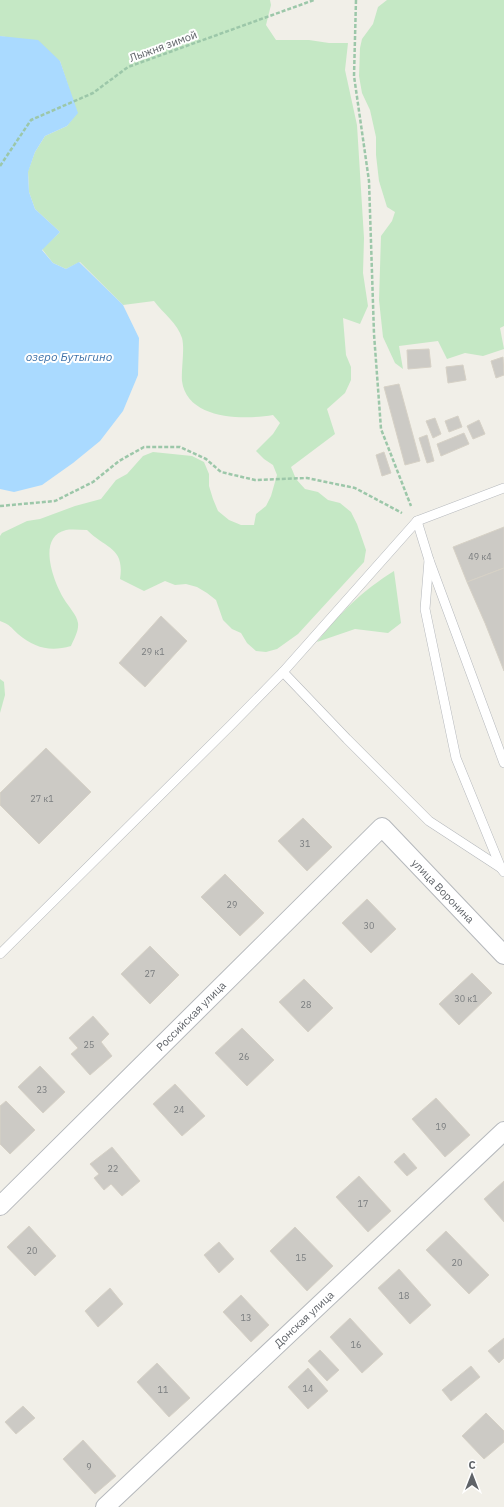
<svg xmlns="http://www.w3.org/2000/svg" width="504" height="1507" viewBox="0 0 504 1507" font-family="'IBM Plex Sans',sans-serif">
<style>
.green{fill:#c5e8c5}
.water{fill:#aadaff}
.building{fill:#cccac5;stroke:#d6d1c6}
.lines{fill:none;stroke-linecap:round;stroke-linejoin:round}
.service-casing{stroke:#b5b8bc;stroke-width:10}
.minor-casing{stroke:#b5b8bc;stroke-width:20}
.path{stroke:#9cc7a9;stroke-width:2.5;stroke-dasharray:4 2;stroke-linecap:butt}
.service{stroke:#fff;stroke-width:9}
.minor{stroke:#fff;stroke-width:18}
.labels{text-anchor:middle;stroke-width:4;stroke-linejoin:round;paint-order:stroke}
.number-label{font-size:9px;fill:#7a7d7f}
.street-label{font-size:11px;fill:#5f6368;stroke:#fff}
.water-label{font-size:12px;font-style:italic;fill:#4174aa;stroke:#fff}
</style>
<rect width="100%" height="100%" fill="#f1efe8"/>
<!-- green -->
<g class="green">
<path d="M0,0H270L271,5L266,25L276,40H309L329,43H348L345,70L357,125L364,238L363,273L368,306L360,324L343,318L346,355L351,367V380L345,393L327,409L335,434L291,467L296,479L305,489L318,492L328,500L340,503L351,512L357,524L366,550L364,562L298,634L277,649L266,652L256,651L247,643L241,633L232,629L223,620L216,600L207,593L197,587L186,584L175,585L165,581L144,591L120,579C125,547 106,549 87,530C80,530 72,529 66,530C36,537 54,583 64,599C68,606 77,615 78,623C79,631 74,639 71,646C50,652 35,648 18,634C10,627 11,625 0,621V536L2,533L27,521L40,519L75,506L101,499L116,480L127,474L143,456L153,452L192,456L204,462L209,474V486L213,499L218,511L229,520L241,525H254L256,514L266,506L271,496L277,475L273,465L264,459L256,451L273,434L280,423L273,415C244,420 187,420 182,381C181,369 185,349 182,338C178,324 163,313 154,301L123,305L80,262L66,269L53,263L42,249L60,232L35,209L29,192L28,171L35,152L45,136L67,126L77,113L60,61L18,39L0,36Z"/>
<path d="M387,0H504V326L500,328L504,349L483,356L465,353L447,359L438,341L399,346L403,369L395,363L383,337L379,300L381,236L392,221L395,212L387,207L379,181L376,155V137L370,110L362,93L359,76L360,48L362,39L373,24L378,7Z"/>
<path d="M394,571L401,623L388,633L355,629L317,642C341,612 362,591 394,571Z"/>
<path d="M0,679L4,682L5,695L0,713Z"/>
</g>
<!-- water -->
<path class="water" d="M0,36L38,40L60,61L78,113L67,126L45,136L35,152L28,172L29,192L35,209L60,232L42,250L53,263L66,269L79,262L123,305L139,338L138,375L123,411L100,441L73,463L42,485L14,492L0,489Z"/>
<!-- building -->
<g class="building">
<path d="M429,349L431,367L408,369L407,350Z"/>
<path d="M503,357L504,375L496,378L491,361Z"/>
<path d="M463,365L466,380L448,383L446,367Z"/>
<path d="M399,384L420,461L405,465L384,387Z"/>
<path d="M458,416L462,427L449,432L445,421Z"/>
<path d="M435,418L441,434L433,438L426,421Z"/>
<path d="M479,420L485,434L473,439L467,426Z"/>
<path d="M464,433L469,444L441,456L437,444Z"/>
<path d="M427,435L434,461L427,463L419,438Z"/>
<path d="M384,452L391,473L382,476L376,455Z"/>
<path d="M504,527V568L467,582L453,547Z"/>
<path d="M504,568V671L485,623L467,582Z"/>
<path d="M161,616L187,641L145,687L119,663Z"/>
<path d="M46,748L91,792L39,844L0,805V793Z"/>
<path d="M303,818L332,847L307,871L278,841Z"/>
<path d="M225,874L264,913L240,936L201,897Z"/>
<path d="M367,899L396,929L371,953L342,923Z"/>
<path d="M150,946L179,975L150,1004L121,974Z"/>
<path d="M472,973L492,993L459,1025L439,1004Z"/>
<path d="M304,979L333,1008L308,1032L279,1002Z"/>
<path d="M93,1016L109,1034L101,1042L112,1056L90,1075L71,1054L78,1048L69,1038Z"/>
<path d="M242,1028L274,1060L247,1086L215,1053Z"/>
<path d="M40,1066L65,1092L43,1113L18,1087Z"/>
<path d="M175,1084L205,1116L182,1136L153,1104Z"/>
<path d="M436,1098L470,1135L445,1157L412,1119Z"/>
<path d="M6,1101L35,1130L10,1154L0,1144V1106Z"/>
<path d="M112,1147L140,1181L122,1196L111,1184L104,1190L94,1178L99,1174L90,1164Z"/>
<path d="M404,1153L417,1168L407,1176L394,1162Z"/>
<path d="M359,1176L391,1211L368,1232L336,1197Z"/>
<path d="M504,1181V1222L484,1199Z"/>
<path d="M29,1226L56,1256L35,1276L7,1247Z"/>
<path d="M295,1227L333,1266L307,1291L270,1251Z"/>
<path d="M446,1231L489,1275L469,1294L426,1250Z"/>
<path d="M219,1242L234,1259L219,1273L204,1255Z"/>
<path d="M399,1269L431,1305L410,1324L378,1288Z"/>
<path d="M110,1288L123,1304L98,1327L85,1311Z"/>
<path d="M241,1295L269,1325L251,1342L223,1312Z"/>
<path d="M350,1318L383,1354L362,1373L330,1337Z"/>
<path d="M504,1338V1358L499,1363L488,1351Z"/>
<path d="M320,1350L339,1370L327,1381L308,1361Z"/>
<path d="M157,1363L190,1398L169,1417L137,1382Z"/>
<path d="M471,1366L480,1377L451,1401L442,1390Z"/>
<path d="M308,1368L328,1391L308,1409L288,1387Z"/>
<path d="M23,1406L35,1418L16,1434L5,1422Z"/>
<path d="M486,1413L504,1431V1442L484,1459L462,1436Z"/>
<path d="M83,1440L116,1476L95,1494L63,1459Z"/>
</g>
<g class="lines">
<!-- service casing -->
<g class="service-casing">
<g id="service">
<path d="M417,521L429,560L504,763"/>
<path d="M429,560L425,609L456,758L501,868L504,872"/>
<path d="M283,672L347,739L429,821L501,868"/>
<path d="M0,954L231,725L283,672L417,521L504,488"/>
</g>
</g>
<!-- minor casing -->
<g class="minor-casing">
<g id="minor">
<path d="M0,1206L382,827L504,955"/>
<path d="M105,1507L504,1131"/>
</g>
</g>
<!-- path -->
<g class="path">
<path d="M356,0L354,76L369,181L374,334L381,429L411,506"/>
<path d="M0,166L31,120L93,93L128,67L314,0"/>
<path d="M0,506L55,501L93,482L119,461L144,447H180L206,459L221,472L255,480L307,478L355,488L402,513"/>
</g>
<!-- service -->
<use href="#service" class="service"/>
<!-- minor -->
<use href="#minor" class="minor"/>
</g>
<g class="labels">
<!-- number labels -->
<g class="number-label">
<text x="480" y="560">49 к4</text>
<text x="153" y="655">29 к1</text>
<text x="42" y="802">27 к1</text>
<text x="305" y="847">31</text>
<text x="232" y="908">29</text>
<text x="369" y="929">30</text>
<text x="150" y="977">27</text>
<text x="466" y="1002">30 к1</text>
<text x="306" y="1008">28</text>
<text x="89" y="1048">25</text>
<text x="244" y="1060">26</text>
<text x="42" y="1093">23</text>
<text x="179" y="1113">24</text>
<text x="441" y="1130">19</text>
<text x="113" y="1172">22</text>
<text x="363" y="1207">17</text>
<text x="32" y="1254">20</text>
<text x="301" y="1261">15</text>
<text x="457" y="1266">20</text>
<text x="404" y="1299">18</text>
<text x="246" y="1321">13</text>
<text x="356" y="1348">16</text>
<text x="308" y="1392">14</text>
<text x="163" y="1393">11</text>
<text x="89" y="1470">9</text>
</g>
<!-- street labels -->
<g class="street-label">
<text transform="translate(163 46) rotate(-20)" y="4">Лыжня зимой</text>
<text transform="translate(443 891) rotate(46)" y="4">улица Воронина</text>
<text transform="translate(191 1016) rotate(-45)" y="4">Российская улица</text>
<text transform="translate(304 1319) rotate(-43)" y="4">Донская улица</text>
</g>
<!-- water labels -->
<g class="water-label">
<text x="69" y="361">озеро Бутыгино</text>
</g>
</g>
<!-- north arrow -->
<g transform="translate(472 1475)" stroke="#ffffff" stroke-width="3" paint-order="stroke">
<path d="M0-3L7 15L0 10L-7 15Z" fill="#5f6368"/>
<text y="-6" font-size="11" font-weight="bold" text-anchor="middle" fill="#5f6368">С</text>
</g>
</svg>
